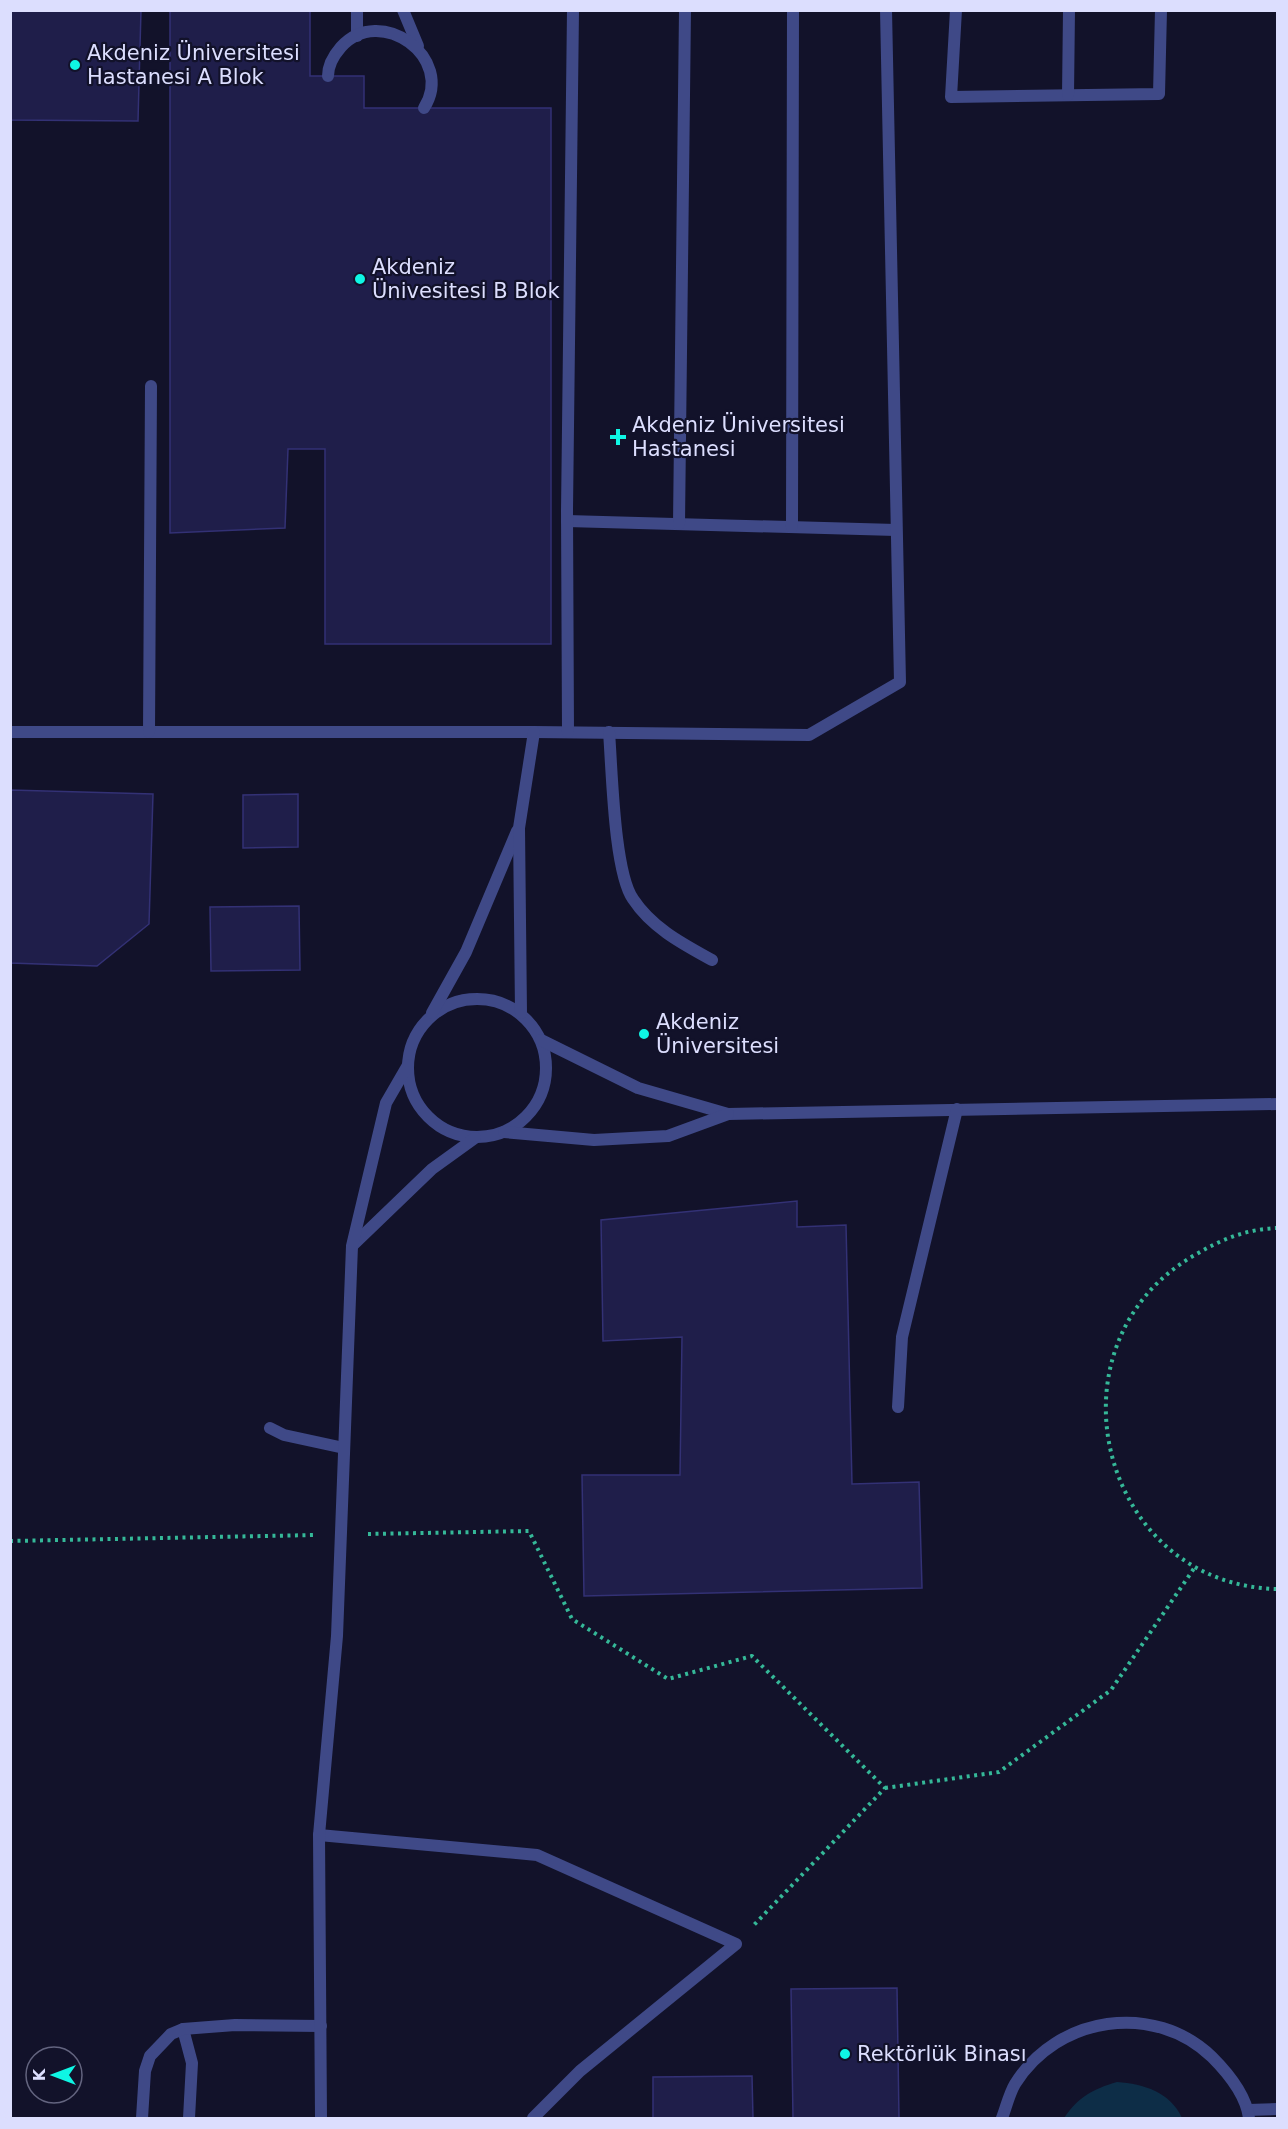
<svg xmlns="http://www.w3.org/2000/svg" width="1288" height="2129" viewBox="0 0 1288 2129" font-family="'DejaVu Sans',sans-serif">
<style>
.water{fill:#0d2d47}
.building{fill:#1f1e4a;stroke:#333175;stroke-width:1.5}
.lines{fill:none;stroke-linecap:round;stroke-linejoin:round}
.path{stroke:#35b898;stroke-width:4;stroke-dasharray:3 4.5;stroke-linecap:butt}
.lane{stroke:#3f4987;stroke-width:12}
.poi-dot{fill:#0ff6e4;stroke:#12122a;stroke-width:2}
.labels{text-anchor:middle;stroke-width:4.5;stroke-linejoin:round;paint-order:stroke}
.poi-label{font-size:21px;fill:#dcdefe;stroke:#12122a;text-anchor:start}
</style>
<rect width="100%" height="100%" fill="#12122a"/>
<!-- water -->
<path class="water" d="M1117,2082C1144,2084 1170,2092 1182,2118H1064C1078,2097 1093,2089 1117,2082Z"/>
<!-- building -->
<g class="building">
<path d="M10,10H141L138,121L10,120Z"/>
<path d="M170,10H310V76H364V108H551V644H325V449H288L285,528L170,533Z"/>
<path d="M10,790L153,794L149,924L97,966L10,963Z"/>
<path d="M298,794V847L243,848V795Z"/>
<path d="M299,906L300,970L211,971L210,907Z"/>
<path d="M797,1201V1227L846,1225L852,1484L919,1482L922,1588L584,1596L582,1475H680L682,1337L603,1341L601,1220Z"/>
<path d="M897,1988L899,2118H793L791,1989Z"/>
<path d="M752,2076L753,2118H653V2077Z"/>
</g>
<g class="lines">
<!-- path -->
<g class="path">
<path d="M1278,1228C1245,1229 1220,1240 1193,1256C1040,1346 1101,1586 1278,1589"/>
<path d="M368,1534L529,1531L572,1619L668,1679L752,1656L885,1788L753,1926"/>
<path d="M10,1541L315,1535"/>
<path d="M885,1788L999,1772L1111,1690L1195,1567"/>
</g>
<!-- lane -->
<g class="lane">
<path d="M357,10V36"/>
<path d="M403,10L418,46"/>
<path d="M956,10L951,97L1159,94L1161,10"/>
<path d="M328,76C328,65 334,55 341,47C380,3 456,58 424,108"/>
<path d="M1068,95L1069,10"/>
<path d="M567,521L896,530"/>
<path d="M679,524L685,10"/>
<path d="M792,527L793,10"/>
<path d="M10,732H534L809,735L900,682L886,10"/>
<path d="M149,732L151,386"/>
<path d="M568,732L567,511L573,10"/>
<path d="M609,732C612,770 614,872 633,899C652,928 683,944 712,960"/>
<circle cx="477" cy="1068" r="69"/>
<path d="M432,1013L466,952L517,831"/>
<path d="M521,1013L519,828L534,732"/>
<path d="M541,1040L638,1088L728,1114L1278,1104"/>
<path d="M504,1132L594,1140L668,1136L728,1114"/>
<path d="M353,1245L432,1169L475,1138"/>
<path d="M898,1407L902,1337L957,1109"/>
<path d="M270,1428L284,1435L344,1448"/>
<path d="M319,1835L537,1855L736,1944L580,2071L533,2118"/>
<path d="M183,2029L192,2063L189,2118"/>
<path d="M1248,2110L1278,2109"/>
<path d="M142,2118L145,2071L150,2056L171,2034L183,2029L235,2025L321,2026"/>
<path d="M321,2118L319,1835L337,1636L352,1246L386,1103L408,1065"/>
<path d="M1002,2118C1006,2108 1009,2094 1015,2084C1057,2016 1154,2001 1212,2057C1228,2073 1246,2095 1249,2118"/>
</g>
</g>
<!-- markers -->
<g class="poi-dot">
<circle cx="75" cy="65" r="6"/>
<circle cx="360" cy="279" r="6"/>
<path d="M615 428h6v6h6v6h-6v6h-6v-6h-6v-6h6z"/>
<circle cx="644" cy="1034" r="6"/>
<circle cx="845" cy="2054" r="6"/>
</g>
<g class="labels">
<!-- poi labels -->
<g class="poi-label">
<text x="87" y="60">Akdeniz Üniversitesi<tspan x="87" dy="24">Hastanesi A Blok</tspan></text>
<text x="372" y="274">Akdeniz<tspan x="372" dy="24">Ünivesitesi B Blok</tspan></text>
<text x="632" y="432">Akdeniz Üniversitesi<tspan x="632" dy="24">Hastanesi</tspan></text>
<text x="656" y="1029">Akdeniz<tspan x="656" dy="24">Üniversitesi</tspan></text>
<text x="857" y="2061">Rektörlük Binası</text>
</g>
</g>
<!-- border -->
<rect width="1288" height="2129" fill="none" stroke="#dcdefe" stroke-width="24"/>
<!-- north arrow -->
<g transform="translate(54 2075) rotate(270)"><circle r="28" fill="#12122a" stroke="#63647f" stroke-width="1.5"/>
<path d="M0-4.5L10 22L0 15L-10 22Z" fill="#0ff6e4"/>
<text y="-9" font-size="16" font-weight="bold" text-anchor="middle" fill="#dcdefe">K</text>
</g>
</svg>
